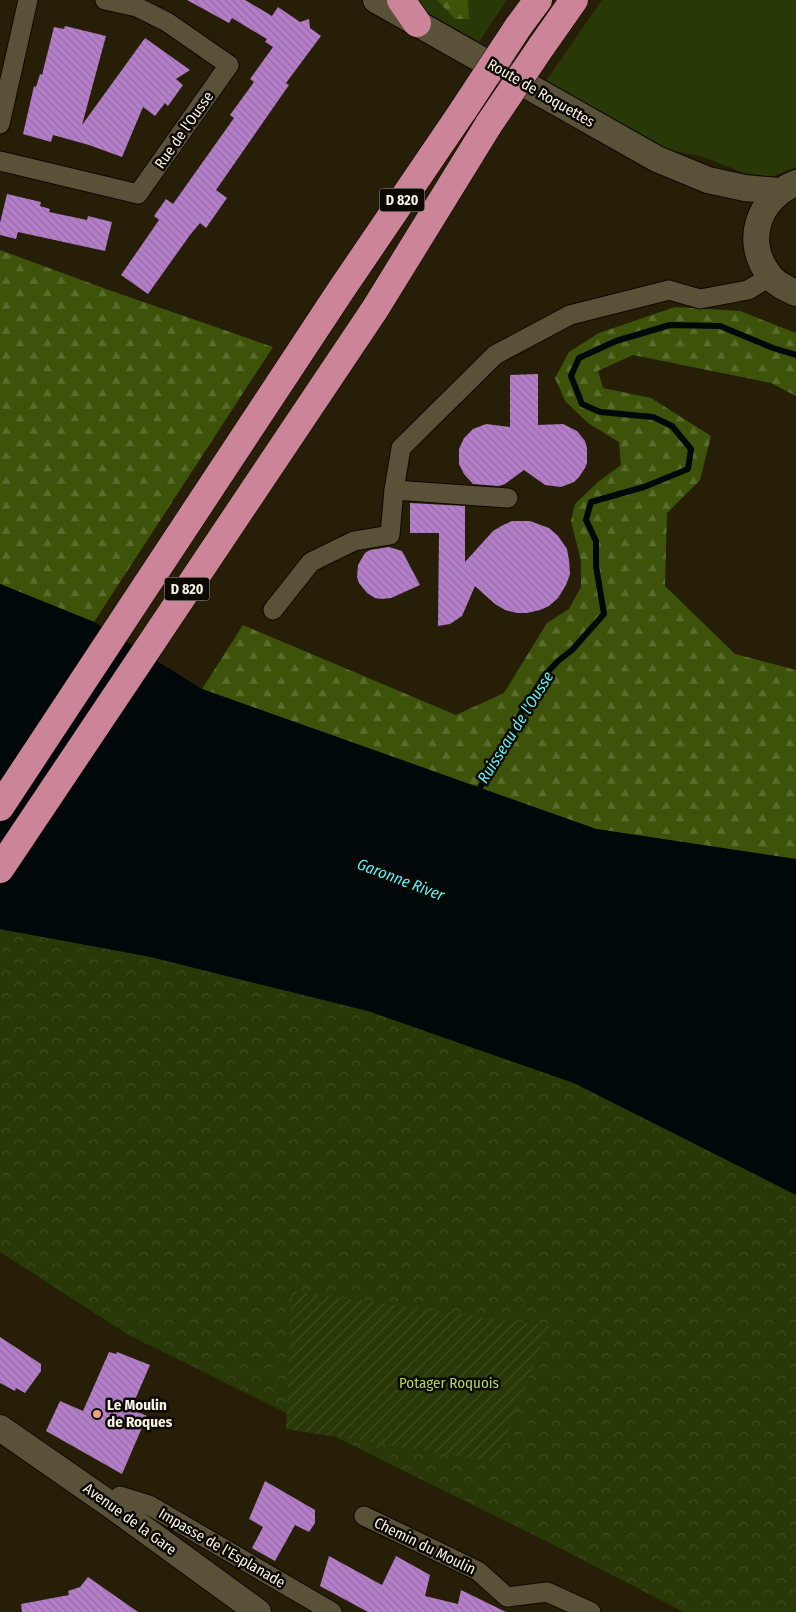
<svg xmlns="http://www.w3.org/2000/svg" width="796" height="1612" viewBox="0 0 796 1612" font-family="'Fira Sans Condensed',sans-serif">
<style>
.grass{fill:#293807}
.forest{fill:url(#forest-firs)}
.park{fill:url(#park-crowns)}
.garden{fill:url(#garden-furrows)}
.water{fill:#000809}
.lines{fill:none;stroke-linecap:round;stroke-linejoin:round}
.stream{stroke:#000809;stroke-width:6}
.building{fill:url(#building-back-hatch)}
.street-casing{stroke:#0f0800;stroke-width:21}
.secondary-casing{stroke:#0f0800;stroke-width:28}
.highway-casing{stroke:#0f0800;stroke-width:29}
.street{stroke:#5a5139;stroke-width:19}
.secondary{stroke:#5a5139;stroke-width:26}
.highway{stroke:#cc8498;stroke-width:28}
.highway-bridge-casing{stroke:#0f0800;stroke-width:29;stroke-linecap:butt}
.highway-bridge{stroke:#cc8498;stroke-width:28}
.poi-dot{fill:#f39f85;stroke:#0c0802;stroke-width:2}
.labels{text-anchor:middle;stroke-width:5;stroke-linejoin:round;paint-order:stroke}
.shield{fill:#0c0802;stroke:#b0aba0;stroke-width:1}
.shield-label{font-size:14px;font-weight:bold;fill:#f6f1e3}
.street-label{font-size:15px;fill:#f6f1e3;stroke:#0c0802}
.park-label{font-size:15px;fill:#add761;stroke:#0c0802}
.poi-label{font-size:15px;font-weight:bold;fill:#f6f1e3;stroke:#0c0802;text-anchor:start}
.water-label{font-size:16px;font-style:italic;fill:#5eeff5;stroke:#0c0802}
</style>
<defs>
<pattern id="forest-firs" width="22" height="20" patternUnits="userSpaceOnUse" patternTransform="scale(1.25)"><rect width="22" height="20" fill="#3d5309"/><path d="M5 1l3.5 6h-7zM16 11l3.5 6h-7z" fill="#5a6c2d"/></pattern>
<pattern id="park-crowns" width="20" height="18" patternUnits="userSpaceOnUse" patternTransform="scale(1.25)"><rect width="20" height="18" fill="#293807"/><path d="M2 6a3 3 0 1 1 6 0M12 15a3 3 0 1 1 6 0" fill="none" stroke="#3e4c1f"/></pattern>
<pattern id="garden-furrows" width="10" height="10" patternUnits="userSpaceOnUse" patternTransform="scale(1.25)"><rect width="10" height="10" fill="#293807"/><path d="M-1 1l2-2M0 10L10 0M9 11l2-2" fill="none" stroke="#3e4c1f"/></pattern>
<pattern id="building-back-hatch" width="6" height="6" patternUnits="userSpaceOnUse" patternTransform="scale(1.25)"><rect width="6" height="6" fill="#b57eca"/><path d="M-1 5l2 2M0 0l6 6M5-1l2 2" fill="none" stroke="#956ea2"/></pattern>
</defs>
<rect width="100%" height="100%" fill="#261e07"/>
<!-- grass -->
<g class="grass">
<path d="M419,0H507L479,42L428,13Z"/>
<path d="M602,0H796V167L771,177L762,178L752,176L701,156L661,149L543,85Z"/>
</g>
<!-- forest -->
<g class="forest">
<path d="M437,0H468L469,19H455Z"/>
<path d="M0,250L106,289L273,347L94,622L0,584Z"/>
<path d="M675,307L740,311L796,333V396L771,383L633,355L598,371L603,388L651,398L711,436L700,480L667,513L665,586L735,654L796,670V859L596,829L202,689L243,625L456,715L504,693L547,623L569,609L581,587V561L571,521L575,504L598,482L621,465L619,442L588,423L565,401L555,378L569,352L599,333Z"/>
</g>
<!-- park -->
<path class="park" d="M0,929L151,957L368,1011L574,1083L796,1195V1612H684L542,1539L127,1334L0,1252Z"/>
<!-- garden -->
<path class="garden" d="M292,1291L549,1326L496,1462L286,1429Z"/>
<!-- water -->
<path class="water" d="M0,584L94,622L202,689L596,829L796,859V1195L574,1083L368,1011L151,957L0,929Z"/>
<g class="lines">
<!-- stream -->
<path class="stream" d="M476,794L513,733L518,718L544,676L558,661L572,650L604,614L596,566V541L586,520L591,502L644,487L688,469L691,449L672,426L653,417L600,412L582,404L571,376L579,358L616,341L670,325L720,326L773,348L796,355"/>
</g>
<!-- building -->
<g class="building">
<path d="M187,0H245L272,16L278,7L300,22L309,19L310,28L321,36L286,83L289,85L216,190L227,198L206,228L200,223L190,235L148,294L121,275L159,220L154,216L166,199L173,204L234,118L230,115L254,82L250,79L273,47L265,42L267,39L232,18L229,23Z"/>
<path d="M65,26L106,36L82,125L145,38L190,70L176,79L183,85L168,106L165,103L155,116L143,107L122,157L89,145L53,135L51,142L23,134L34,86L36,87L40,74L42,75L54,27L64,29Z"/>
<path d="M7,194L41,202L40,206L50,209L49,212L87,220L88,216L112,222L105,251L18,232L16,239L0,235V223Z"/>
<path d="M538,374V425L563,424L577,431L585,441L587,448V463L585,468L579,477L574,482L561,487L545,485L524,470L505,484L499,486L473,484L464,474L459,464V449L464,438L473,429L486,424L510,427V375Z"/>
<path d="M410,503L465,506V562L493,531L503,525L512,521H530L549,528L558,536L567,549L569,560L570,574L566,585L558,598L549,606L540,610L527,613H517L505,610L495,604L475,586L462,616L450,624L438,626L439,533H410Z"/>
<path d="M389,547L402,551L420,585L391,598L381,599L375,598L367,593L359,583L357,577L358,565L365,553L370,550Z"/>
<path d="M0,1337L41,1364V1371L25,1393L16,1388L15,1391L0,1383Z"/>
<path d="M109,1352L116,1354L117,1352L150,1365L131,1409L147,1416L122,1474L46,1431L60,1401L83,1411Z"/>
<path d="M265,1481L315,1510V1523L309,1532L295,1525L275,1561L252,1548L263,1527L249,1519Z"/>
<path d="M329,1556L382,1585L396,1556L430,1575L425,1596L458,1604L461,1590L506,1612H368L320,1586Z"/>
<path d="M88,1577L138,1612H22L21,1604L69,1595L68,1591L80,1587Z"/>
</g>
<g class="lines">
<!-- street casing -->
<g class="street-casing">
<g id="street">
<path d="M0,124L28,0"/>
<path d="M0,161L138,194L229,65L167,22L137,7L105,0"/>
<path d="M394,490L508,498"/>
<path d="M273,610L311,562L354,541L390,535L394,490L401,448L495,355L570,315L669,290L700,299L748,290L770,277"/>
<path d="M111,1505L120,1496L149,1505L332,1612"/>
<path d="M364,1516L478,1571L507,1597"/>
<path d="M507,1597L547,1592L591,1612"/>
</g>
</g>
<!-- secondary casing -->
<g class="secondary-casing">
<g id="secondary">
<path d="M376,0L657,159L708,180L745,188L779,191"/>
<path d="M796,183C758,198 743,242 770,276C776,284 787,289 796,293"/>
<path d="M0,1428L111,1505L258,1612"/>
</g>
</g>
<!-- highway casing -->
<g class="highway-casing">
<g id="highway">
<path d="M401,0L417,23"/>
<path d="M518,27L538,0"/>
<path d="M541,47L574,0"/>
<path d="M0,807L341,290L464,109"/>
<path d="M0,869L375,309L489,124"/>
</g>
</g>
<!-- street -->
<use href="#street" class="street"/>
<!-- secondary -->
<use href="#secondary" class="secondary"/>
<!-- highway -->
<use href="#highway" class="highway"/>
<!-- highway-bridge casing -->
<g class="highway-bridge-casing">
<g id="highway-bridge">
<path d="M464,109L518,27"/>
<path d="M489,124L541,47"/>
</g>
</g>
<!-- highway-bridge -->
<use href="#highway-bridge" class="highway-bridge"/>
</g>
<!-- markers -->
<circle class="poi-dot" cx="97" cy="1414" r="5"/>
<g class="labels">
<!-- shield labels -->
<g class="shield">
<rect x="379.5" y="188.5" width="45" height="23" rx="4"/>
<rect x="164.5" y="577.5" width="45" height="23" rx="4"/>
</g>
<g class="shield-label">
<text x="402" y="205">D 820</text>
<text x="187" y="594">D 820</text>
</g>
<!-- street labels -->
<g class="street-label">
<text transform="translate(541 93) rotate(30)" y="5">Route de Roquettes</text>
<text transform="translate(184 130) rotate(-55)" y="5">Rue de l'Ousse</text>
<text transform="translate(130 1519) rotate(36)" y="5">Avenue de la Gare</text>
<text transform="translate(425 1546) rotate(26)" y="5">Chemin du Moulin</text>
<text transform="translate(222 1548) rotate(30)" y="5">Impasse de l'Esplanade</text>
</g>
<!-- park labels -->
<g class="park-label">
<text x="449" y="1388">Potager Roquois</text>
</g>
<!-- poi labels -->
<g class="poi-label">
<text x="107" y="1410">Le Moulin<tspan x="107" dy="17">de Roques</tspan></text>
</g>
<!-- water labels -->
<g class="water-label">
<text transform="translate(515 727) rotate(-58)" y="6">Ruisseau de l'Ousse</text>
<text transform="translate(401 879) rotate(21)" y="6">Garonne River</text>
</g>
</g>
</svg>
